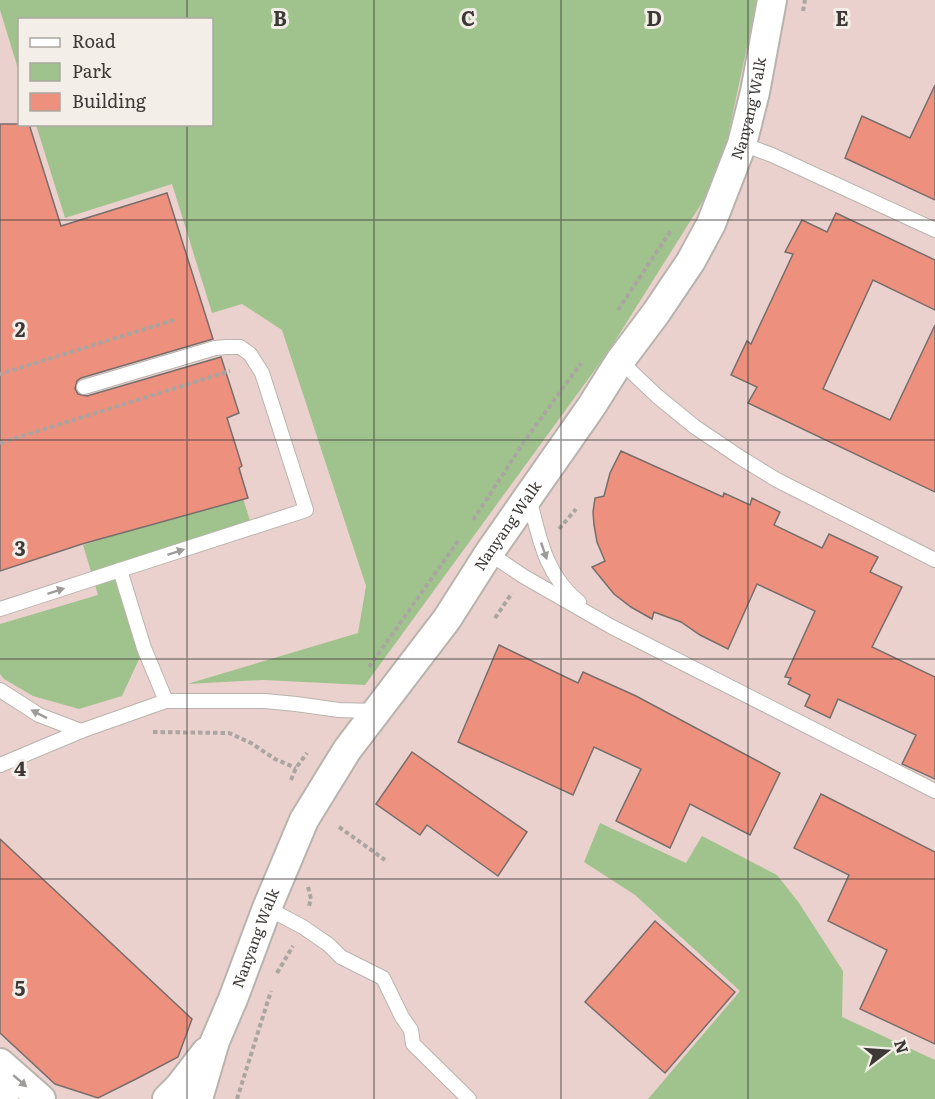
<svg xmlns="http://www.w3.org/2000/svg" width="935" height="1099" viewBox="0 0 935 1099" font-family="Literata,serif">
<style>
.education{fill:#ebd1ce;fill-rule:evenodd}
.green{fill:#a0c38e}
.building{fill:#ee907e;stroke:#776e6c;stroke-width:1.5}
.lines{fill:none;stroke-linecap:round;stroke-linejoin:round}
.lane-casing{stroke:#b9b3ad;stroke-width:16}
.street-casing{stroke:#b9b3ad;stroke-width:32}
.path{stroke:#aaa5a0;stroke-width:4;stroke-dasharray:4.5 3;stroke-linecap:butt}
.lane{stroke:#fff;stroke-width:14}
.street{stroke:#fff;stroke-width:28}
.oneway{fill:#9e9c9b}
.grid{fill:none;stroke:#3c3937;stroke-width:1.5;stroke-opacity:0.55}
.labels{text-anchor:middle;stroke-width:6;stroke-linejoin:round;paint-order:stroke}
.street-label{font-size:15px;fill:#3c3937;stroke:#f3eee7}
.grid-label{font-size:20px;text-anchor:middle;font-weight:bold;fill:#3c3937;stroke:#f3eee7;stroke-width:6;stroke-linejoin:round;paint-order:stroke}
</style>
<rect width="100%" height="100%" fill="#e6e0da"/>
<!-- education -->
<path class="education" d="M0,0H935V1099H0ZM20,20H212V124H20Z"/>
<!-- green -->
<g class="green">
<path d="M0,0H757L723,159L708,193L608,352L365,685L263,680L187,684L358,633L366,586L282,330L242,304L212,313L172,184L65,218L36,125L212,124V20H20L19,72L0,10Z"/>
<path d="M242,495L252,527L115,570L140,657L122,696L79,709L33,696L4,679L0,674V624L98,595L83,545Z"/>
<path d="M600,823L686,863L702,836L777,875L799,903L843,971L842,1017L935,1060V1099H648L740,991L635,895L584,862Z"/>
</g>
<!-- building -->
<g class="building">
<path d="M935,85V200L845,158L862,116L910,138Z"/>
<path d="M0,124H29L61,226L167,193L213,339L81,378L77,381L75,389L78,394L87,396L221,357L239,413L227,418L242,466L239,468L248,498L82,544L0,571Z"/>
<path d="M836,213L935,260V310L873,280L823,389L890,420L935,325V492L748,403L757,387L731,375L747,341L751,344L793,254L785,252L802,220L827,232Z"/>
<path d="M621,451L723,497L724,493L750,505L752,498L780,512L774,525L822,548L829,534L878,557L870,572L902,587L872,647L935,677V779L902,764L916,735L838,699L830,718L805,706L810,695L788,684L791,678L785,677L815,611L757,584L728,649L700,635L681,622L654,612L652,619L631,607L614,594L592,567L605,561L597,542L594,525L593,512L595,498L604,496L610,473Z"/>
<path d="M499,645L578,683L583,672L636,696L780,773L750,835L690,804L670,848L616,821L641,769L594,747L573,795L458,742Z"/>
<path d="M412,752L527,832L498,876L427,825L420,835L376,804Z"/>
<path d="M821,794L935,852V1044L860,1009L887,950L828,921L849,875L794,848Z"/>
<path d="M0,839L192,1019L178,1057L138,1078L98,1098L55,1084L0,1033Z"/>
<path d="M655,921L735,992L665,1073L585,1002Z"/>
</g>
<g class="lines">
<!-- lane casing -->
<g class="lane-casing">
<g id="lane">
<path d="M742,144L772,155L935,230"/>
<path d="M620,361L657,396L695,427L741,458L777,480L935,560"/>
<path d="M84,387L215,348L227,347H240L250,354L262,373L306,510L120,570"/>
<path d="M529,497C539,537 545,575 579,602"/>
<path d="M489,553L523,576L612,627L935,791"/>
<path d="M0,609L120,570L144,648L166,701"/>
<path d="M0,690L39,715L81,731"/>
<path d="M0,765L81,731L166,701H265L296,704L339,710L375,711"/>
<path d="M267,908L303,927L329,945L341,957L383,978L402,1017L411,1030L413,1044L469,1099"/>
</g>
</g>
<!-- street casing -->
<g class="street-casing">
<g id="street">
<path d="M0,1063L41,1099"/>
<path d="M0,1095L4,1099"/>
<path d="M167,1099L179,1087L206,1052"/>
<path id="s1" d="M198,1099L215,1041L233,999L267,908L304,820L347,750L447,619L489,553L591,407L620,361L656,313L691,261L711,224L742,144L755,92L772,0"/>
</g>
</g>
<!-- path -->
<g class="path">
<path d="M803,11L805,0"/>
<path d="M618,310L672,229"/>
<path d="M0,372V374L177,319"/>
<path d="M0,443L230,371"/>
<path d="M473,520L526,439L581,363"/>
<path d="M559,529L576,509"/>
<path d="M495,618L512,593"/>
<path d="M369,667L458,541"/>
<path d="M153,732L229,733L251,743L275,759L296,768"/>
<path d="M291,780L296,768L307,753"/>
<path d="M339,827L385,860"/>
<path d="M308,887L311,899L309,906"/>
<path d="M277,973L293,946"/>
<path d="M237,1099L271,991"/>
</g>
<!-- lane -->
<use href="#lane" class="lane"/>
<!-- street -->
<use href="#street" class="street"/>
</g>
<!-- one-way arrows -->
<defs><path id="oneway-solid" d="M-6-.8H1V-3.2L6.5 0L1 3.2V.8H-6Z" transform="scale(1.5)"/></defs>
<g class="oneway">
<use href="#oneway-solid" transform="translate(544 551) rotate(71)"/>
<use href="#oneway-solid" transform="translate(176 552) rotate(-18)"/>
<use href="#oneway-solid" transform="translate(56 591) rotate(-18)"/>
<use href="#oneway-solid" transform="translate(39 714) rotate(-153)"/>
<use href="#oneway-solid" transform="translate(20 1081) rotate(41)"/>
</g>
<!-- grid -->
<path class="grid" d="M187,0V20M374,0V1099M561,0V1099M748,0V1099M187,124V1099M0,220H935M0,440H935M0,659H935M0,879H935"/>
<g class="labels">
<!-- street labels -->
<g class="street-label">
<text dy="5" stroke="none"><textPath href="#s1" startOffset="1143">Nanyang Walk</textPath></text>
<text dy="5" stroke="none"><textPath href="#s1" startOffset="657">Nanyang Walk</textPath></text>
<text dy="5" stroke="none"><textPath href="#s1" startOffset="171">Nanyang Walk</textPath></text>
</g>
</g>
<g class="grid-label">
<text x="280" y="26">B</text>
<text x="468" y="26">C</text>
<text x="654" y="26">D</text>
<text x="842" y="26">E</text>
<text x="20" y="337">2</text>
<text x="20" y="556">3</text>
<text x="20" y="776">4</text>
<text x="20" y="996">5</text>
</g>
<!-- legend -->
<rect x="18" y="18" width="195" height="108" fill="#f3eee7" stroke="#aaa6a1" stroke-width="1.5"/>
<rect x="30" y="38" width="30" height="9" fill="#ffffff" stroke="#aaa6a1" stroke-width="1.5"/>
<text x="72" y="48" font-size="18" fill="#3c3937">Road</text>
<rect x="30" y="63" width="30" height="18" fill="#a0c38e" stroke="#aaa6a1" stroke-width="1.5"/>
<text x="72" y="78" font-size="18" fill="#3c3937">Park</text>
<rect x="30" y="93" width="30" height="18" fill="#ee907e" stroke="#aaa6a1" stroke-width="1.5"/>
<text x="72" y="108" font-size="18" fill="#3c3937">Building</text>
<!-- north arrow -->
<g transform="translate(887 1051) rotate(73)" stroke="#f3eee7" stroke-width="4.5" paint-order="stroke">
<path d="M0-4.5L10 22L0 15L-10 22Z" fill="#3c3937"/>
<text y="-9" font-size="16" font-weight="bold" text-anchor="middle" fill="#3c3937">N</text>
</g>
</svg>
